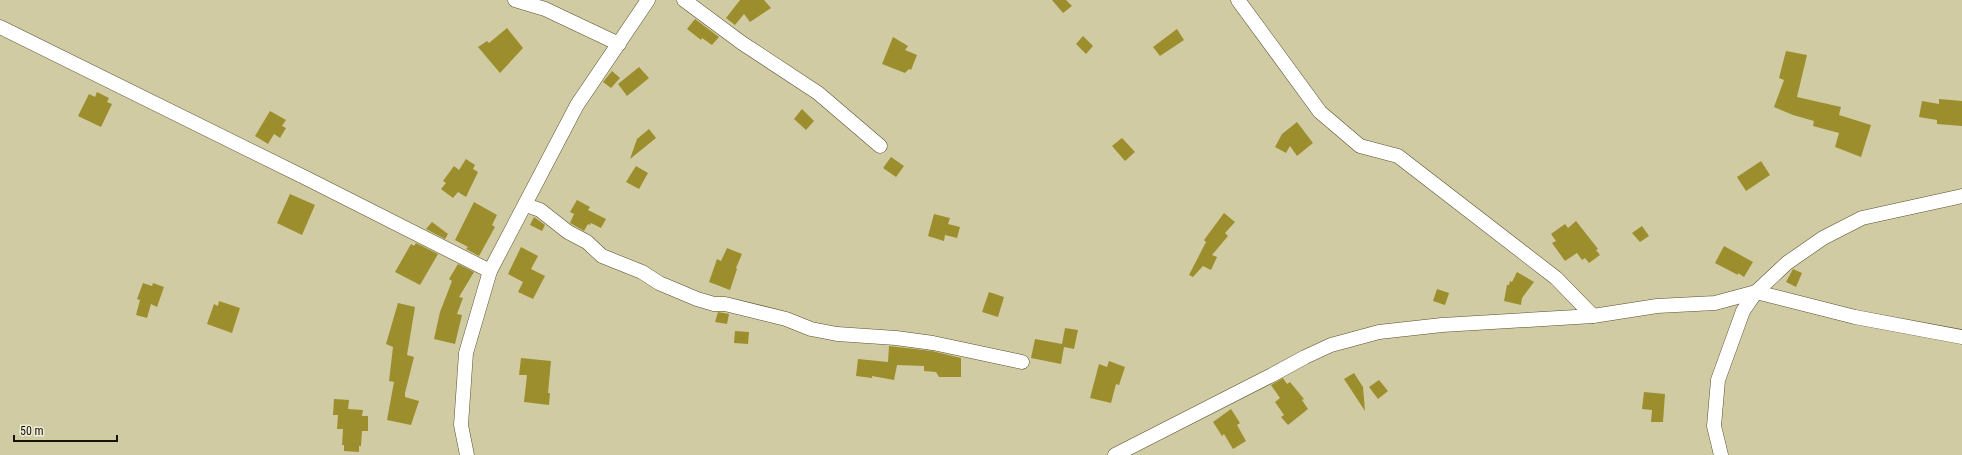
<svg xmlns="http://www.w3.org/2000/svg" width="1962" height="455" viewBox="0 0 1962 455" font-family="'Roboto Condensed',sans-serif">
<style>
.building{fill:#9c8e2d}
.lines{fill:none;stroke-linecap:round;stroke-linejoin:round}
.street-casing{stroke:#57512d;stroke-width:15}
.street{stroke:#fff;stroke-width:14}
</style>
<rect width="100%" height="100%" fill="#d1cba3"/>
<!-- building -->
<g class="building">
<path d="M740,0H764L771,8L750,22L744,14L735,25L726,18Z"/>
<path d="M1052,0H1066L1072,6L1063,13Z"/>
<path d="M695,19L719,37L712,45L702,38L701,40L687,29Z"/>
<path d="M507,28L523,48L500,73L478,47L487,41L489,43Z"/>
<path d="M1177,29L1184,40L1160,56L1153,47Z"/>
<path d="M1083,36L1093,46L1086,54L1076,44Z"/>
<path d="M893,37L908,46L905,50L917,55L911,70L909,69L905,73L882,64Z"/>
<path d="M1786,51L1807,55L1797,97L1841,107L1839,115L1871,125L1861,157L1835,147L1839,133L1813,126L1814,121L1793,115L1774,107L1784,80L1779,78Z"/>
<path d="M639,67L649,78L627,96L618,84Z"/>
<path d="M612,71L620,78L611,88L603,82Z"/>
<path d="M97,92L109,98L107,102L112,104L101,127L78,116L89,94L95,97Z"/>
<path d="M1939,99L1962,101V126L1937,124V120L1919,117L1922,101L1939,104Z"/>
<path d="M802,109L814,121L806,130L794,119Z"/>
<path d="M270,111L286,120L282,126L286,128L280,138L274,134L268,144L255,136Z"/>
<path d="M1297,122L1313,143L1297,156L1290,146L1286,153L1275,147L1282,134Z"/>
<path d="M649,129L656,138L630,159L637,139Z"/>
<path d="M1122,138L1135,152L1125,161L1112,146Z"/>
<path d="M891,157L904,166L896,177L883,168Z"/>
<path d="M466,159L475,165L473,169L478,172L466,197L458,192L453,198L441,189L446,183L443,181L454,166L459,170Z"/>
<path d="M1761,161L1770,175L1746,191L1737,177Z"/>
<path d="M636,166L648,173L639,189L626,182Z"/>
<path d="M290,194L315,205L302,235L277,223Z"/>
<path d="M577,200L590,207L588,210L606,219L601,228L591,223L590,225L588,224L584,231L570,223L574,214L570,212Z"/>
<path d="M474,202L497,215L492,225L495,227L479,256L466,249L468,247L455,240Z"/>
<path d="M1224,213L1235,222L1225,233L1228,236L1212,255L1217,257L1211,270L1203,266L1193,277L1189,275L1206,242L1204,240Z"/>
<path d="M934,214L950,218L948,224L960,227L957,238L945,235L944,241L928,236Z"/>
<path d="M534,217L545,225L542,231L530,225Z"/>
<path d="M1576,221L1598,249L1596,250L1600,255L1589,263L1585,258L1582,260L1577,253L1565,261L1552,243L1556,241L1551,234L1565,224L1568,228Z"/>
<path d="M432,222L448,234L445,239L426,229Z"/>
<path d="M1642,226L1649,236L1640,242L1632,233Z"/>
<path d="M416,243L438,254L420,285L395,272L411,244L414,246Z"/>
<path d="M1724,246L1753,262L1744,277L1738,273V275L1715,263Z"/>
<path d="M521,247L538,256L531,269L545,276L533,299L518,292L523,282L508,274Z"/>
<path d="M727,248L742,254L736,268L737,269L730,290L709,282L717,259L721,261Z"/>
<path d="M458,264L474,272L459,297L463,298L457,314L462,315L455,344L434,339L440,312L452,281L449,279Z"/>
<path d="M1793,269L1802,273L1796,287L1786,282Z"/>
<path d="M1517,272L1534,282L1522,298L1521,305L1504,301L1507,285H1509L1510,281L1512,282Z"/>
<path d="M143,283L152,286L153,283L164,287L157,307L151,304L147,318L136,315L140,300L137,299Z"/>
<path d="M1437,289L1449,293L1445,305L1433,301Z"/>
<path d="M989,292L1004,297L998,317L982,312Z"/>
<path d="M219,301L240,308L232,333L207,324L214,304L218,306Z"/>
<path d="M398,303L415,307L407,355L414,357L405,393V397L419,401L411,425L387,420L394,382L389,381L393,347L386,344Z"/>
<path d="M718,312L729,314L727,324L715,322Z"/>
<path d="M1065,328L1078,330L1074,349L1064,347L1061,364L1031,358L1035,339L1062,344Z"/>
<path d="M735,331L749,332L748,344L734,343Z"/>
<path d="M889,346L932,351L961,358V377H939L936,372L924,371V366L897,365L894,380L872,376V378L856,376L858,359L888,362Z"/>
<path d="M521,358L551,361L548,393H550L549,405L524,402L527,375H519Z"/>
<path d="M1109,361L1125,367L1119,385L1116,384L1111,403L1090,398L1099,364L1107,367Z"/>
<path d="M1354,373L1363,387L1365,411L1344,379Z"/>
<path d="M1283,378L1287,384L1290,382L1304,399L1302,400L1308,409L1288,425L1281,417L1284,415L1275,402L1280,398L1271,385Z"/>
<path d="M1379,380L1388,391L1378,399L1369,387Z"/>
<path d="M1644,392L1665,394L1663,422H1651L1652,410L1642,409Z"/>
<path d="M334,399L349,400L348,409L363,410L362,416H368V431H362L361,446H359V452L344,451V445H342L343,429H337L338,415H333Z"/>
<path d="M1231,409L1240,423L1237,425L1246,441L1233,449L1224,434L1222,436L1213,422Z"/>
</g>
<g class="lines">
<!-- street casing -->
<g class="street-casing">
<g id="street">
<path d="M515,0L545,9L619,44"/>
<path d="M684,0L742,43L818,93L880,146"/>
<path d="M1238,0L1320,112L1360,146L1398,156L1556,278L1593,316"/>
<path d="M0,27L306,178L490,271"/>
<path d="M526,205L540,210L568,232L587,242L602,256L642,272L659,283L697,299L714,304H725L786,319L811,329L837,334L896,338L933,343L1022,362"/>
<path d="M467,455L461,425L466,353L490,271L577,105L648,0"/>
<path d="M1115,455L1272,375L1305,357L1331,345L1379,332L1442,325L1593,316L1657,306L1715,303L1756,292L1855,317L1962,337"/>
<path d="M1721,455L1714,426L1718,380L1743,311L1756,292L1787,263L1823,238L1862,218L1962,196"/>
</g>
</g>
<!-- street -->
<use href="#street" class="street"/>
</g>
<!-- scale -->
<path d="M14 435v6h103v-6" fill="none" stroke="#151305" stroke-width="2"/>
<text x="20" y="435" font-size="12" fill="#151305" stroke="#eeebd7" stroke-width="3" paint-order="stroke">50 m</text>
</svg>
